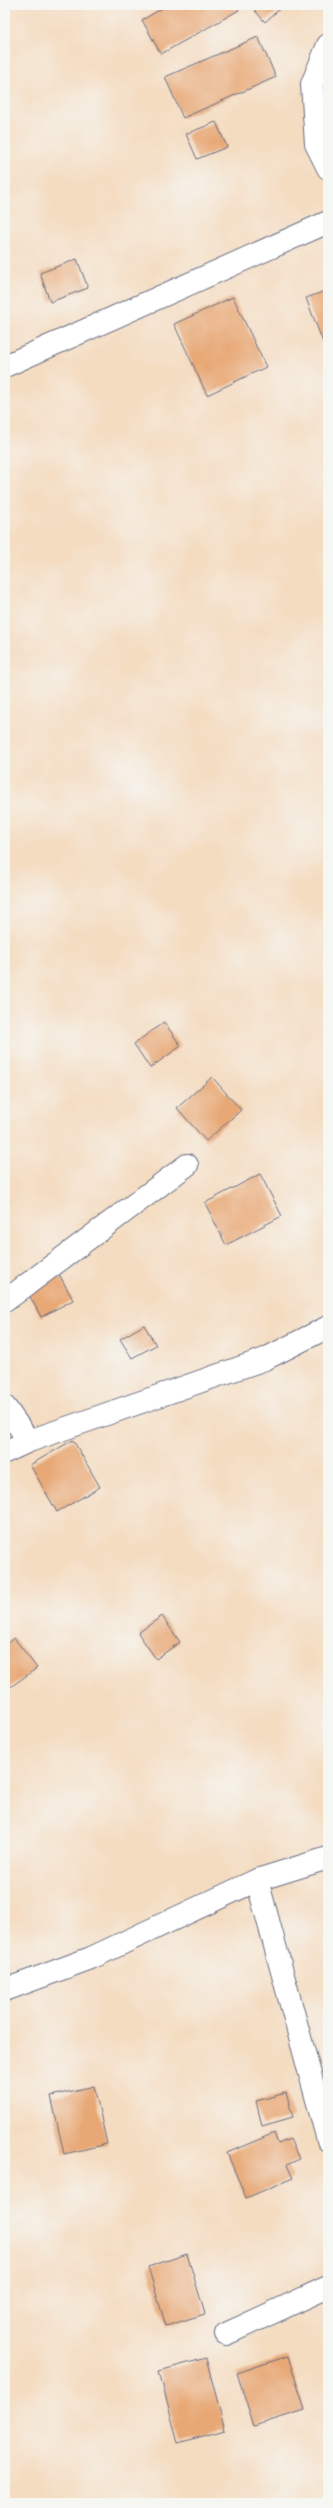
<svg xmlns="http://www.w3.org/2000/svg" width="333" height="2508" viewBox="0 0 333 2508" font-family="Cardo,serif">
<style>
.building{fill:#e8a876}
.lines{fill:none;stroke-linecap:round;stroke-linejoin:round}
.minor-casing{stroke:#676c81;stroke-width:24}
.minor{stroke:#fff;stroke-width:22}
</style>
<rect width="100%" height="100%" fill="#f6f6f2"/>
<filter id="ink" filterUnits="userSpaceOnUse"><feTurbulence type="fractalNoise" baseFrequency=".025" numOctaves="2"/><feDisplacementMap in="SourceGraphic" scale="8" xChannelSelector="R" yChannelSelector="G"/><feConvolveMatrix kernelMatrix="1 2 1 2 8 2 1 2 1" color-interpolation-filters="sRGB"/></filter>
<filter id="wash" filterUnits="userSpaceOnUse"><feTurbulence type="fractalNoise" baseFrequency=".012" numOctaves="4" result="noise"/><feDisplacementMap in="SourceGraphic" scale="16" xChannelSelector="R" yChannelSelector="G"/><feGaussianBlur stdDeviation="0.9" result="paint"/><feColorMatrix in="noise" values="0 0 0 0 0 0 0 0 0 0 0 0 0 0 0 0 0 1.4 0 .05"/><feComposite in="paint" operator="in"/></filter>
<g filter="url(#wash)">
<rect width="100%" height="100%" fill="#f4dcc1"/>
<g id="blocks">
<!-- building -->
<g class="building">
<path d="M168,5H237L239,10L161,54L142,20Z"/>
<path d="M250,5H284L265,22Z"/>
<path d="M258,37L276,77L183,118L165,77Z"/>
<path d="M216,122L227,147L197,159L186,134Z"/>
<path d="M77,259L88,288L50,302L40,273Z"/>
<path d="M328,290V349L326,350L306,298Z"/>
<path d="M233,297L266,367L207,395L174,324Z"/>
<path d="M164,1022L181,1046L150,1068L134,1044Z"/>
<path d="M212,1077L241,1110L206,1141L177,1108Z"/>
<path d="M260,1174L282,1216L226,1245L205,1203Z"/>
<path d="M59,1274L73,1300L41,1317L27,1291Z"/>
<path d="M144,1325L156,1345L132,1358L120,1339Z"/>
<path d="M73,1440L100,1487L57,1512L30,1465Z"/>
<path d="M162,1616L180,1642L156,1659L138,1633Z"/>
<path d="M14,1638L37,1668L5,1691V1645Z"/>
<path d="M94,2086L107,2144L64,2154L51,2096Z"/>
<path d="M286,2093L293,2117L262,2126L256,2101Z"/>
<path d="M274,2133L278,2144L290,2139L299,2159L287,2165L293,2178L246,2198L227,2153Z"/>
<path d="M187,2254L205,2314L166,2326L148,2267Z"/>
<path d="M288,2356L305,2410L254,2426L237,2373Z"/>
<path d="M206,2358L225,2430L178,2443L159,2371Z"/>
</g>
</g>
</g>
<g filter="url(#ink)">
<use href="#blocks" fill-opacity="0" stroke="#676c81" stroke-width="1"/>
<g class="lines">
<!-- minor casing -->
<g class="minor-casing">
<g id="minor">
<path d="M328,45L312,84L316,144L328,168"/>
<path d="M5,366L328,222"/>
<path d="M5,1301L187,1165"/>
<path d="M5,1407L29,1441"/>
<path d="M5,1452L29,1441L265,1359L328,1327"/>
<path d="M257,1880L328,2140"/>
<path d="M5,1990L91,1958L257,1880L328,1858"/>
<path d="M226,2334L328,2287"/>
</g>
</g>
<!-- minor -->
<use href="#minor" class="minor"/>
</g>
</g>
<!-- margin -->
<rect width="333" height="2508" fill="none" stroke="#f6f6f2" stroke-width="20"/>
</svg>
